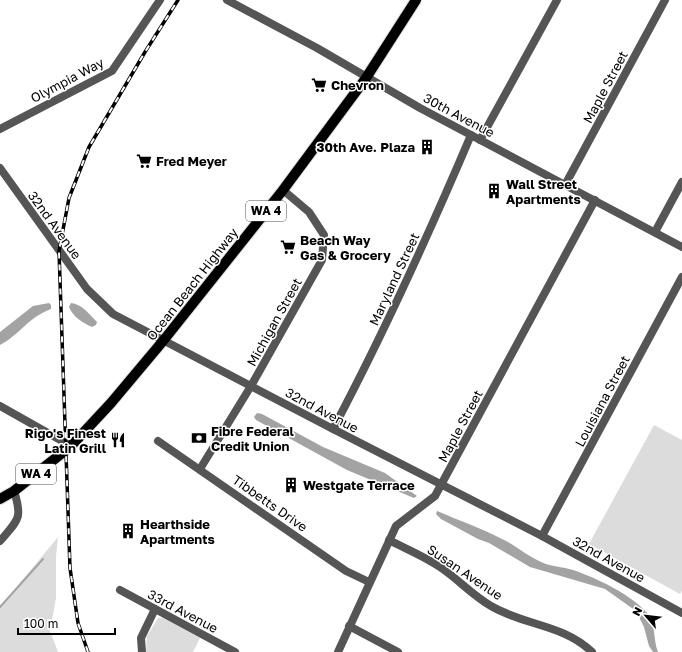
<svg xmlns="http://www.w3.org/2000/svg" width="682" height="652" viewBox="0 0 682 652" font-family="'Golos Text',sans-serif">
<style>
.green{fill:#dcdcdc}
.water{fill:#a3a3a3}
.lines{fill:none;stroke-linecap:round;stroke-linejoin:round}
.stream{stroke:#a3a3a3;stroke-width:2}
.primary-casing{stroke:#dbdbdb;stroke-width:12}
.minor{stroke:#555;stroke-width:8}
.tertiary{stroke:#555;stroke-width:8}
.primary{stroke:#000;stroke-width:10}
.rail-casing{stroke:#000;stroke-width:3.5}
.rail{stroke:#fff;stroke-width:2;stroke-dasharray:6;stroke-linecap:butt}
.labels{text-anchor:middle;stroke-width:3;stroke-linejoin:round;paint-order:stroke}
.shield{fill:#fff;stroke:#4c4c4c;stroke-width:1}
.shield-label{font-size:12px;font-weight:bold;fill:#000}
.street-label{font-size:13px;fill:#000;stroke:#fff}
.poi-label{font-size:13px;font-weight:bold;fill:#000;stroke:#fff;text-anchor:start}
</style>
<rect width="100%" height="100%" fill="#fff"/>
<!-- green -->
<g class="green">
<path d="M654,425L682,440V591L680,594L589,544Z"/>
<path d="M58,537L56,556V598L50,631L58,652H0V607Z"/>
<path d="M158,618H163L200,638L193,652H146L147,636Z"/>
</g>
<!-- water -->
<g class="water">
<path d="M49,303L51,305V309C27,318 22,333 0,345V332L33,306Z"/>
<path d="M71,303C82,304 90,315 97,322L96,325L92,327C83,323 73,317 69,307Z"/>
<path d="M257,413L262,414L323,447L385,473L417,496L414,498L347,470L256,420L254,417Z"/>
<path d="M437,511C458,520 481,528 502,539C517,546 529,558 546,564C555,567 564,567 573,570C597,578 632,595 648,614C656,625 653,640 658,652H653L649,646L644,627L636,611L605,589L530,567L489,543L478,539L441,519L436,514Z"/>
</g>
<g class="lines">
<!-- stream -->
<path class="stream" d="M0,607L43,559"/>
<!-- primary casing -->
<g class="primary-casing">
<path id="primary" d="M0,499L14,491L71,446L111,403L163,341L283,190L366,78L416,0"/>
</g>
<!-- minor -->
<g class="minor">
<path d="M0,129L112,71L160,0"/>
<path d="M480,140L557,0"/>
<path d="M565,185L665,0"/>
<path d="M655,232L682,182"/>
<path d="M0,406L71,446"/>
<path d="M333,429C384,333 428,236 471,135"/>
<path d="M158,441L346,571L369,582"/>
<path d="M200,469L251,386L322,260L324,235L309,212L283,190"/>
<path d="M542,536L682,277"/>
<path d="M389,540C406,549 424,556 440,567C458,579 472,595 491,606C525,626 563,624 592,652"/>
<path d="M0,541C18,520 23,519 14,491"/>
<path d="M120,590L235,652"/>
<path d="M349,626L398,652"/>
<path d="M142,652L141,638L155,609"/>
<path d="M338,652L396,526L435,496L595,200"/>
</g>
<!-- tertiary -->
<g class="tertiary">
<path d="M227,0L317,48L420,108L682,247"/>
<path d="M0,168L87,289L113,314L333,429L542,536L682,613"/>
</g>
<!-- primary -->
<use href="#primary" class="primary"/>
<!-- rail casing -->
<g class="rail-casing">
<path id="rail" d="M88,652L78,623L70,568L59,251L69,198L89,147L145,52L178,0"/>
</g>
<!-- rail -->
<use href="#rail" class="rail"/>
</g>
<!-- icons -->
<defs>
<g id="supermarket-bare" transform="scale(1.2)"><path d="M-6-5.5h2.5l.6 2H6L4.5 2H-2.5L-4.4-4H-6ZM-1.5 3.2a1.3 1.3 0 1 0 .1 0ZM3 3.2a1.3 1.3 0 1 0 .1 0Z" fill="#000" stroke="#fff" stroke-width="2.5" paint-order="stroke"/></g>
<g id="building-bare" transform="scale(1.2)"><path d="M-4-6H4V6H1V3H-1V6H-4ZM-2.5-4.3h1.7v1.8h-1.7ZM.8-4.3h1.7v1.8H.8ZM-2.5-1h1.7V.8h-1.7ZM.8-1h1.7V.8H.8Z" fill="#000" stroke="#fff" stroke-width="2.5" paint-order="stroke"/></g>
<g id="bank-bare" transform="scale(1.2)"><path d="M-6-4H6V4H-6ZM0-2.3a2.3 2.3 0 1 0 0 4.6a2.3 2.3 0 1 0 0-4.6Z" fill="#000" stroke="#fff" stroke-width="2.5" paint-order="stroke"/></g>
<g id="restaurant-bare" transform="scale(1.2)"><path d="M-5-6h1v4h1v-4h1v4h1v-4h1v5L-1.5 .5V6h-2V.5L-5-1ZM5-6V6H3V1.5H1.5Q1.5-4 5-6Z" fill="#000" stroke="#fff" stroke-width="2.5" paint-order="stroke"/></g>
</defs>
<g fill-rule="evenodd">
<use href="#supermarket-bare" x="319" y="85"/>
<use href="#building-bare" x="427" y="147"/>
<use href="#supermarket-bare" x="144" y="161"/>
<use href="#building-bare" x="494" y="191"/>
<use href="#supermarket-bare" x="288" y="247"/>
<use href="#bank-bare" x="199" y="438"/>
<use href="#restaurant-bare" x="118" y="440"/>
<use href="#building-bare" x="291" y="485"/>
<use href="#building-bare" x="128" y="531"/>
</g>
<g class="labels">
<!-- shield labels -->
<g class="shield">
<rect x="246" y="201" width="40" height="20" rx="3"/>
<rect x="16" y="464" width="40" height="20" rx="3"/>
</g>
<g class="shield-label">
<text x="266" y="215">WA 4</text>
<text x="36" y="478">WA 4</text>
</g>
<!-- street labels -->
<g class="street-label">
<text transform="translate(67 80) rotate(-28)" y="5">Olympia Way</text>
<text transform="translate(605 87) rotate(-62)" y="5">Maple Street</text>
<text transform="translate(459 115) rotate(28)" y="5">30th Avenue</text>
<text transform="translate(55 225) rotate(54)" y="5">32nd Avenue</text>
<text transform="translate(394 279) rotate(-65)" y="5">Maryland Street</text>
<text transform="translate(192 284) rotate(-52)" y="5">Ocean Beach Highway</text>
<text transform="translate(274 322) rotate(-61)" y="5">Michigan Street</text>
<text transform="translate(602 401) rotate(-62)" y="5">Louisiana Street</text>
<text transform="translate(322 410) rotate(28)" y="5">32nd Avenue</text>
<text transform="translate(460 426) rotate(-62)" y="5">Maple Street</text>
<text transform="translate(270 503) rotate(35)" y="5">Tibbetts Drive</text>
<text transform="translate(609 559) rotate(29)" y="5">32nd Avenue</text>
<text transform="translate(465 572) rotate(34)" y="5">Susan Avenue</text>
<text transform="translate(183 611) rotate(28)" y="5">33rd Avenue</text>
</g>
<!-- poi labels -->
<g class="poi-label">
<text x="331" y="90">Chevron</text>
<text x="415" y="152" text-anchor="end">30th Ave. Plaza</text>
<text x="156" y="166">Fred Meyer</text>
<text x="506" y="189">Wall Street<tspan x="506" dy="15">Apartments</tspan></text>
<text x="300" y="245">Beach Way<tspan x="300" dy="15">Gas &amp; Grocery</tspan></text>
<text x="211" y="436">Fibre Federal<tspan x="211" dy="15">Credit Union</tspan></text>
<text x="106" y="438" text-anchor="end">Rigo's Finest<tspan x="106" dy="15">Latin Grill</tspan></text>
<text x="303" y="490">Westgate Terrace</text>
<text x="140" y="529">Hearthside<tspan x="140" dy="15">Apartments</tspan></text>
</g>
</g>
<!-- north arrow -->
<g transform="translate(646 616) rotate(298)" stroke="#ffffff" stroke-width="3" paint-order="stroke">
<path d="M0-3L7 15L0 10L-7 15Z" fill="#000000"/>
<text y="-6" font-size="11" font-weight="bold" text-anchor="middle" fill="#000000">N</text>
</g>
<!-- scale -->
<path d="M18 628v6h97v-6" fill="none" stroke="#000000" stroke-width="2"/>
<text x="24" y="628" font-size="12" fill="#000000" stroke="#ffffff" stroke-width="3" paint-order="stroke">100 m</text>
</svg>
